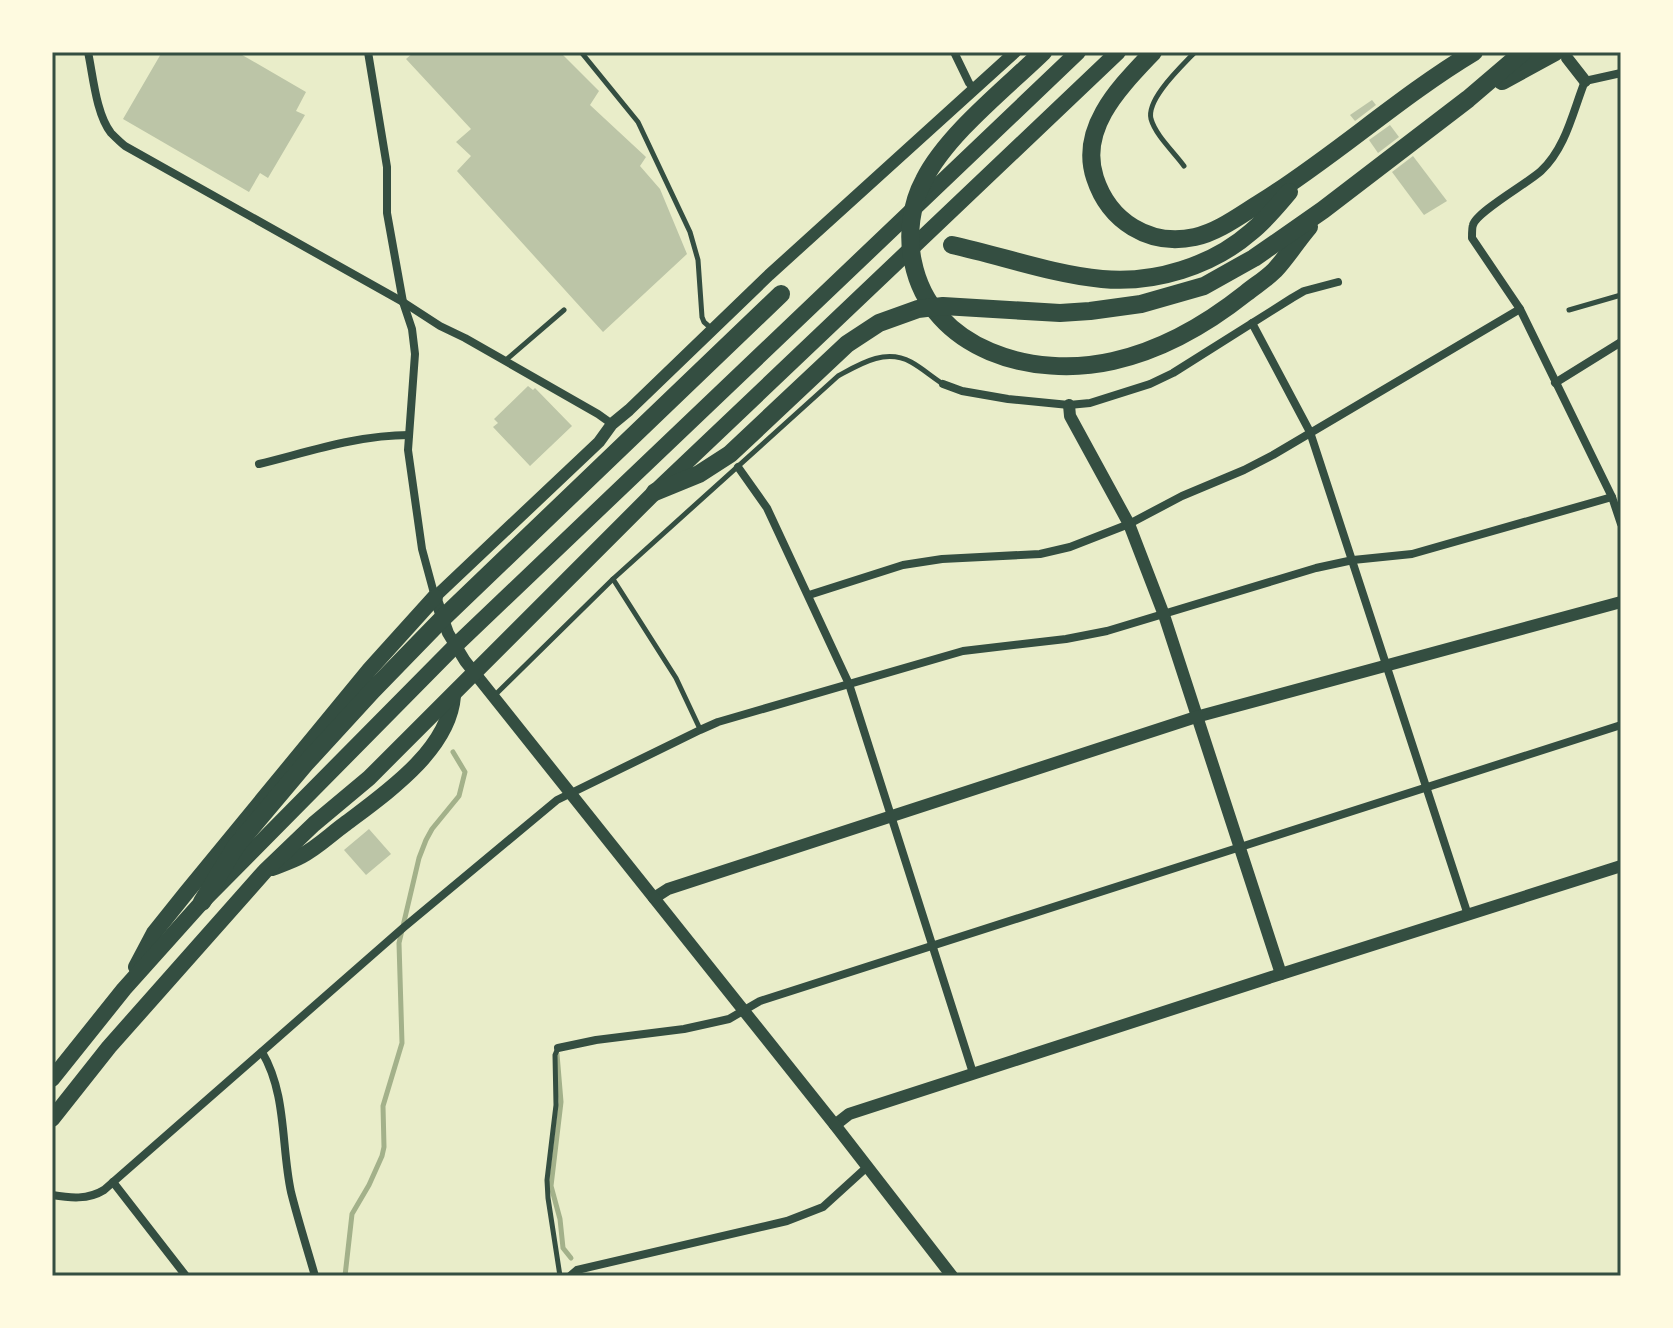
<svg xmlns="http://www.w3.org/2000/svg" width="1673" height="1328" viewBox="0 0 1673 1328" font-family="Lato,sans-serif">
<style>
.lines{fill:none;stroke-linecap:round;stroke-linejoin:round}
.stream{stroke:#a3b18a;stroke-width:5}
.building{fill:#bcc5a7}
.service{stroke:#344e41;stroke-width:5}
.minor{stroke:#344e41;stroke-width:8}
.tertiary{stroke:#344e41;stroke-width:12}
.trunk{stroke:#344e41;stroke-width:16}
.motorway{stroke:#344e41;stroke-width:18}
.neatline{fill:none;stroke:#344e41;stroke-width:3}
</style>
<rect width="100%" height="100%" fill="#e9edc9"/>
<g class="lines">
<!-- stream -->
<g class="stream">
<path d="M557,1054L561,1102L551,1186L560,1219L563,1248L571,1258"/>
<path d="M345,1276L352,1214L369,1185L382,1156L384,1147L383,1106L402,1043L399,943L419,858L426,840L432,829L459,796L465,772L453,752"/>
</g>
</g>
<!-- building -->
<g class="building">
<path d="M162,52H237L306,92L296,111L305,115L268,178L260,173L249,192L123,119Z"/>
<path d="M414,52H560L599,91L590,105L646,157L640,166L660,189L687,254L603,332L457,171L471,156L456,142L471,129L406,59Z"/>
<path d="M1372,100L1376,105L1355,121L1350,115Z"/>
<path d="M1390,125L1399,137L1378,153L1369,140Z"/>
<path d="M1413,156L1447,201L1424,215L1392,172Z"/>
<path d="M528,386L533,390L535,388L572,426L530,466L493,427L498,423L494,419Z"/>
<path d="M369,829L391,854L366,875L344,850Z"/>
</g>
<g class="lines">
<!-- service -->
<g class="service">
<path d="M581,52L638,122L690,232L698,260L702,317L704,322L712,329"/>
<path d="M1184,166C1174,152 1156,136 1151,119C1146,99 1182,66 1195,52"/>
<path d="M1569,310L1621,295"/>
<path d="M506,360L564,310"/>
<path d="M613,579L676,678L700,729"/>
<path d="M494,696L613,579L838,376C860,364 885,348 911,362C922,368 932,377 943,384"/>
<path d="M558,1048L555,1055L556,1105L547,1180L548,1198L560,1276"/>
</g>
<!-- minor -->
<g class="minor">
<path d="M88,52C93,75 96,114 111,133C115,137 120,142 125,146L403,302L440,326L465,338L598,414L612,424"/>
<path d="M368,52L387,167V213L403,302L412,329L415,354L408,450L422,549L435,597"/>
<path d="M954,52L969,83L975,90"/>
<path d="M1621,73L1585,81C1573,111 1566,148 1541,171C1528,183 1476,212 1473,225C1472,227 1472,236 1472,238L1520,309L1612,497L1621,524"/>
<path d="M1252,323L1310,432L1468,915"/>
<path d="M1555,383L1621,342"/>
<path d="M943,384L962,391L1008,399L1069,405L1090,403L1150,384L1173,373L1292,298L1304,291L1338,282"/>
<path d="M259,464C308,452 358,435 409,435"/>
<path d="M738,467L767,508L849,684L973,1073"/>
<path d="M809,595L903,565L942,559L1040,554L1070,547L1129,524L1182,496L1244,470L1273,455L1520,309"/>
<path d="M558,1048L596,1040L684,1029L729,1019L760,1001L1621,725"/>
<path d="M262,1052C287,1094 281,1146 291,1192C298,1220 307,1248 315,1276"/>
<path d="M113,1182L186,1276"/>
<path d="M52,1195C70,1198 88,1200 104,1190L403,928L557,800L700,730L718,722L963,651L1066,639L1107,631L1316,568L1353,560L1412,554L1612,497"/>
<path d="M570,1276L577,1270L787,1221L823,1207L867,1167"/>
</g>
<!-- tertiary -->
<g class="tertiary">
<path d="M1567,58L1585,81"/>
<path d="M1069,405L1070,416L1129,524L1164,615L1281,974"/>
<path d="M654,898L668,889L1196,717L1621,602"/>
<path d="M835,1125L849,1114L1281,974L1621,866"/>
<path d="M952,1276L835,1125L465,661L448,633L435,597L599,442L612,424L629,410L769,275L1015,52"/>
</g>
<!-- trunk -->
<g class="trunk">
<path d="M272,868C282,864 292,861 301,856C317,848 331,834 345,824C386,793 449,750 453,696"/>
<path d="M136,967L154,933L186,893L370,669L435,597"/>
<path d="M52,1079L124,989L202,902L455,646L1078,52"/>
<path d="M52,1119L109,1047L265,871L314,824L369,778L655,492L1118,52"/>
</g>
<!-- motorway -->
<g class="motorway">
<path d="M1043,52C1007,87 946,135 924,180C911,204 907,235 913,262C931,351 1034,379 1113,361C1162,350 1207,324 1246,293C1256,285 1266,279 1275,270C1287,257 1297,241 1309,227"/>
<path d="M1153,52C1122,85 1078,127 1095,178C1109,221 1149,247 1195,237C1218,232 1239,216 1260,203C1334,157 1399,97 1474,52"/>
<path d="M1502,81L1555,52"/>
<path d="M952,245C1002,256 1052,274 1102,279C1154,284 1212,266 1251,232C1266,220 1277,206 1289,192"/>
<path d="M655,492L699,474L730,454L847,344L879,323L918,309L943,306L1060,313L1090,311L1141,304L1204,286L1254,258L1323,210L1468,99L1523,52"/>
<path d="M202,902L236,846L305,764L373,690L442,619L781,294"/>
</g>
</g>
<!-- border -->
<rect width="1673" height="1328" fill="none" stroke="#fefae0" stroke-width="108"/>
<rect x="54" y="54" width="1565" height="1220" class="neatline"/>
</svg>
